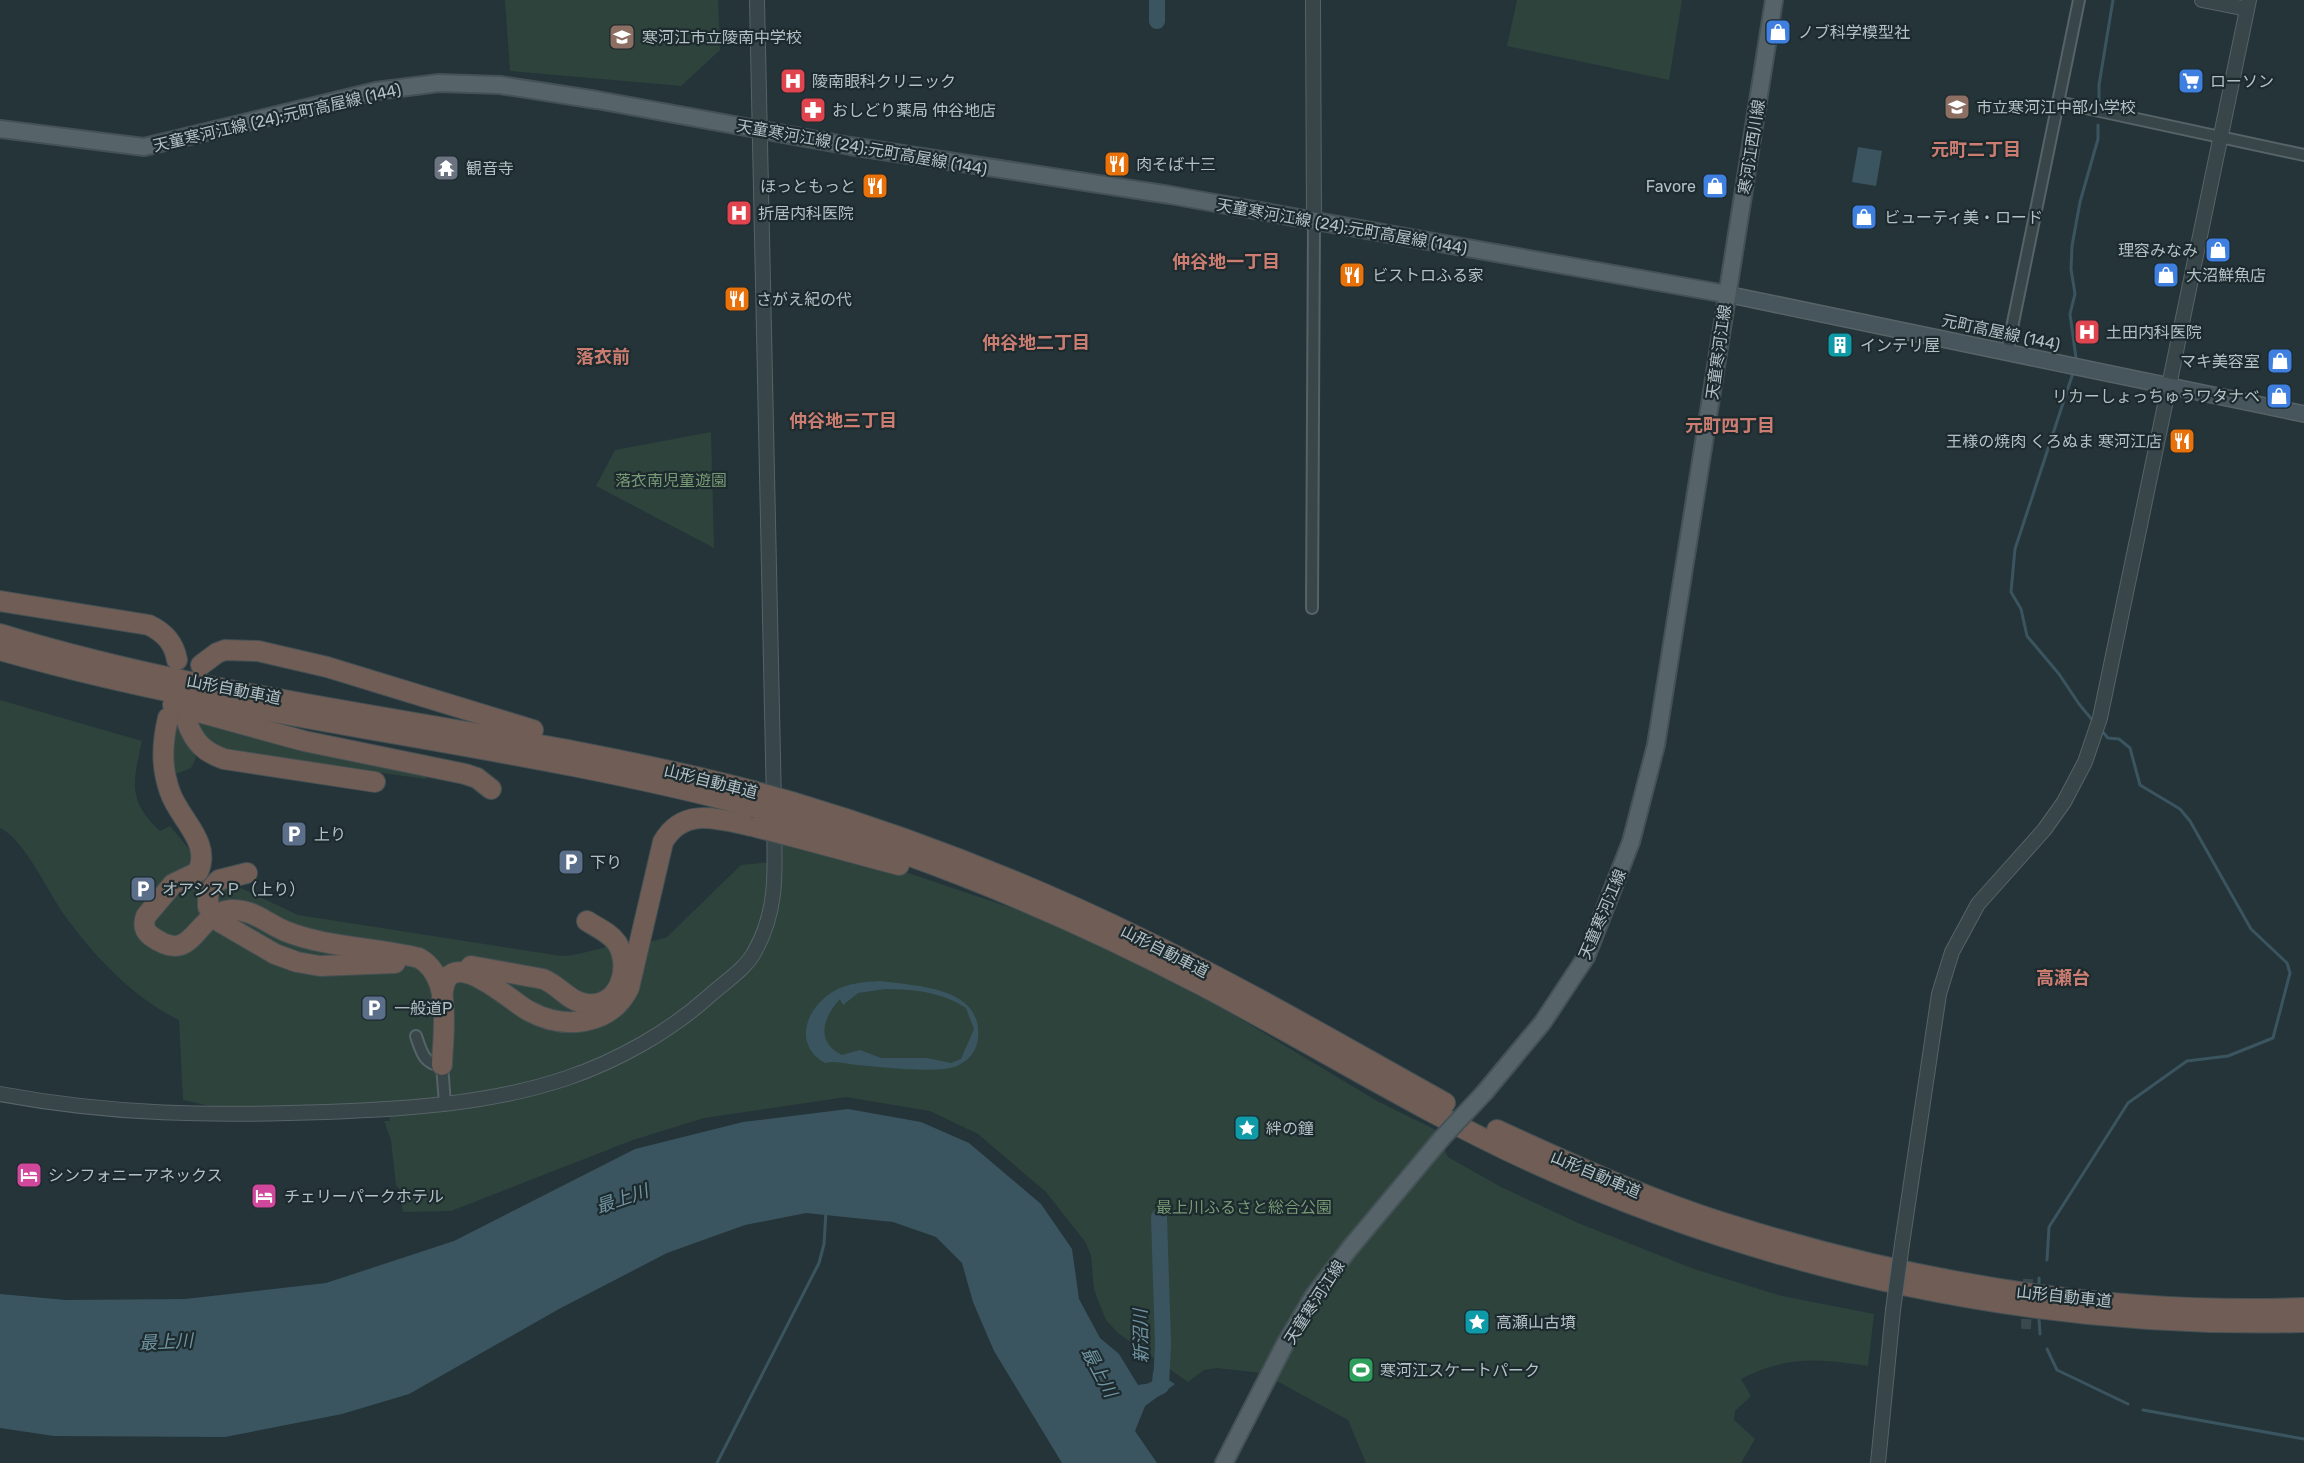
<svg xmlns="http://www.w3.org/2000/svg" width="2304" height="1463" viewBox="0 0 2304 1463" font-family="Rubik,'Noto Sans JP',sans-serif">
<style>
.green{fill:#2e433c}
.water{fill:#3a555f;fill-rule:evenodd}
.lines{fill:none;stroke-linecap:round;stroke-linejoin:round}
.stream{stroke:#3a555f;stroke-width:3}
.river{stroke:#3a555f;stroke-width:16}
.minor-tunnel{stroke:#3a494e;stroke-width:10;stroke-dasharray:10 5;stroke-linecap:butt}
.minor-casing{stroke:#566367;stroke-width:14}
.tertiary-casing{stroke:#566367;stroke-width:16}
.secondary-casing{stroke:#566367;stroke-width:18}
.primary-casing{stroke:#445155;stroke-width:20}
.motorway-casing{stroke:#435054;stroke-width:22}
.minor{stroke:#384549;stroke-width:10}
.tertiary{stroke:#384549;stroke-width:14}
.secondary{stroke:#47555c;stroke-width:15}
.primary{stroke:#566469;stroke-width:16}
.motorway{stroke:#6f5d56;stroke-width:20}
.tertiary-bridge-casing{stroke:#566367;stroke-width:16;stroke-linecap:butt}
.primary-bridge-casing{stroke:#445155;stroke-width:20;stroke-linecap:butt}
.motorway-bridge-casing{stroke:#435054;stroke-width:22;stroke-linecap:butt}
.tertiary-bridge{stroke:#384549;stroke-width:14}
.primary-bridge{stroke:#566469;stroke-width:16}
.motorway-bridge{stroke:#6f5d56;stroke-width:20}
.labels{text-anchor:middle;stroke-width:4.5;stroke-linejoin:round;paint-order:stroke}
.poi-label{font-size:16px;fill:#b3c0c5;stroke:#1d2a2e;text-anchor:start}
.street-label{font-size:16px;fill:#b3c0c5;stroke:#1d2a2e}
.park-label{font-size:16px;fill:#779974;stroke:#1d2a2e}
.neighbourhood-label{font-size:18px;font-weight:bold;fill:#cc7d71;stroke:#1d2a2e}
.water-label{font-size:18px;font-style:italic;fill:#7094a1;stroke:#1d2a2e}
</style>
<rect width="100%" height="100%" fill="#253439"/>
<!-- green -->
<g class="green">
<path d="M505,0H718L720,50L681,86L510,71Z"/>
<path d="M1517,0H1682L1669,80L1507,46Z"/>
<path d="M711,432L714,548L596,486L615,450Z"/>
<path d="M0,700L142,741C133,782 127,800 160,831L170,826L209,873L298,915L561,956C582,955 594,949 612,946C631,943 649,944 667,937L741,865L782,861L783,841L885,865L1032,915L1091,938L1234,1015L1377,1101L1434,1129L1448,1157L1501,1187L1578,1223L1694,1269L1782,1296L1874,1314L1868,1366C1818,1359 1789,1355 1741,1379L1751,1396L1735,1411L1734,1420L1755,1439L1741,1463H1366L1348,1420L1262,1373L1217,1368L1204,1370L1188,1382L1118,1333L1106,1320L1094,1290L1091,1256L1086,1243L1046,1192L978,1134L930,1111L846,1097L704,1118L633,1140L451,1211L403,1212L399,1188L396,1185L391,1140L384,1121H390L387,1104L223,1109L183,1100L179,1020C135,999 97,959 68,920C50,897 25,839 0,828Z"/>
<path d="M177,715H180L196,758L191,768L176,774L169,759Z"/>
<path d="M193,719L427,775L426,779L209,749Z"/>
</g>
<!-- water -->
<g class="water">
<path d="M1858,147L1882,151L1876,186L1852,182Z"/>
<path d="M880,981C917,986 983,987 978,1038C977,1051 969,1060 957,1066C937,1074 881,1067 857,1065C847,1064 835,1060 825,1063C792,1044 806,1008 834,991C848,983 864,982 880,981ZM885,989C913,989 942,992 966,1008L974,1029L961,1059L951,1063L927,1058H881L860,1050L842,1055C815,1042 823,1017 840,999L843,1005L858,993Z"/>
<path d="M848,1109L921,1122L969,1143L1041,1204L1072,1249L1079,1299L1100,1338L1119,1354L1138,1385L1152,1383L1153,1371L1175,1384L1145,1406L1135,1431L1157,1463H1062L994,1351L973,1302L962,1263L936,1237L893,1222L806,1213L745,1225L667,1253L559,1309L409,1394L342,1414L225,1437L54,1436L0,1428V1294L66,1300L185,1299L326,1283L454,1241L635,1149L743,1122Z"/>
</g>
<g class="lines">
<!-- stream -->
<g class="stream">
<path d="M2099,106V85L2113,0"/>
<path d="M2076,358L2070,314L2075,294L2071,269L2072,246L2080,202L2098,139V125"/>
<path d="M2073,373L2015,549L2011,592L2021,609L2027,636L2059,674L2079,704L2094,722"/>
<path d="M2047,1260L2049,1227L2128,1103L2187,1061L2228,1056L2273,1038L2290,973L2287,963L2251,929L2190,821L2180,809L2140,785L2130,748L2119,739L2108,738L2101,730"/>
<path d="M2039,1284V1278"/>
<path d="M2039,1319L2040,1334"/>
<path d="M2047,1349L2057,1370L2128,1404"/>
<path d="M2143,1410L2304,1439"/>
<path d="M717,1463L819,1263L824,1244L826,1211"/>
</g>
<!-- river -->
<g class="river">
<path d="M1157,21V0"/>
<path d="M1149,1392L1161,1386L1163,1344L1159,1217"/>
</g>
<!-- minor-tunnel -->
<path class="minor-tunnel" d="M2026,1329L2028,1279"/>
<!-- minor casing -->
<g class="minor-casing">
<g id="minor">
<path d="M2058,102L2304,155"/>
<path d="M2007,352L2079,0"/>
<path d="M1312,608L1314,221"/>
<path d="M416,1036C421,1051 424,1065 442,1065L445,1104"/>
</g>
</g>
<!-- tertiary casing -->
<g class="tertiary-casing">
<g id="tertiary">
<path d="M757,0L774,805"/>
<path d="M1313,0L1314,221"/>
<path d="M2202,0L2247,9"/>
<path d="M0,1094C113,1115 212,1116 326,1112C406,1109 490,1104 567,1078C617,1061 669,1032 708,997C723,983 746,969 755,951C778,910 775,870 774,824"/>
<path d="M1902,1244L1939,994L1952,952L1978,904L2044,830L2064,802L2085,762L2100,718L2249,0"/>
<path d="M1878,1463L1893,1310"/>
</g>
</g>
<!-- secondary casing -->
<g class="secondary-casing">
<path id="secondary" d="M1726,294L2304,414"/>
</g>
<!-- primary casing -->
<g class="primary-casing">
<g id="primary">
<path d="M0,129L144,147L376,91L439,83L500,85L597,100L850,146L1170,195L1726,294"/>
<path d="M1485,1092L1543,1022L1586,957L1631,842L1656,745L1774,0"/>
<path d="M1224,1463L1285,1344L1314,1295L1350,1248L1442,1138"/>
</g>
</g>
<!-- motorway casing -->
<g class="motorway-casing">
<g id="motorway">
<path d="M0,601L149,625C165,633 174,643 177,660"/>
<path d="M0,634C244,709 506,726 753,791"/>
<path d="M0,650C247,721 505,741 754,807"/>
<path d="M201,665L217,653L225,650L258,651L327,667L533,730"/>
<path d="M173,705L304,741L465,774L477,778L491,789"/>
<path d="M168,718C162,744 161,767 170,792C179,819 212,842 198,872L173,884L146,916C143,924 144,931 151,936C195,968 193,913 231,910C253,909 266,923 285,931C327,948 376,947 419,958C453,977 443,1032 442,1065"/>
<path d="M187,722C194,742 204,752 224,759L375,782"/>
<path d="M792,802C913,838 1032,885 1146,941C1247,990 1346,1048 1445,1103"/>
<path d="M791,817C934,859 1071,917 1203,986C1313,1044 1419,1110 1532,1162C1774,1273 2038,1329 2304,1322"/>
<path d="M791,836L899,865"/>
<path d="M247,873L219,880L208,892V907L220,922L275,954L297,962L320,966L395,963"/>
<path d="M471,966L543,979C559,985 569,1002 587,1004C620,1007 632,967 617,943C610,933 598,928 587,921"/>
<path d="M442,999C443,992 443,983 448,977C466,957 513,1003 529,1011C564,1030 610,1026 629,988L663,842C684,805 721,820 756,827"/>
<path d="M1497,1130C1575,1166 1654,1202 1737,1227C1920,1284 2112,1315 2304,1308"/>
</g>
</g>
<!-- minor -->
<use href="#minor" class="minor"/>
<!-- tertiary -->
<use href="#tertiary" class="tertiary"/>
<!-- secondary -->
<use href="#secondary" class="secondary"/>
<!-- primary -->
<use href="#primary" class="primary"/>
<!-- motorway -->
<use href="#motorway" class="motorway"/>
<!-- tertiary-bridge casing -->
<g class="tertiary-bridge-casing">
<path id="tertiary-bridge" d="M1893,1310L1902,1244"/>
</g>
<!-- primary-bridge casing -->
<g class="primary-bridge-casing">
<path id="primary-bridge" d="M1442,1138L1485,1092"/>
</g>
<!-- motorway-bridge casing -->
<g class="motorway-bridge-casing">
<g id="motorway-bridge">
<path d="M753,791L792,802"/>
<path d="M754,807L791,817"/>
<path d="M756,827L791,836"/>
</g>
</g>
<!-- tertiary-bridge -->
<use href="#tertiary-bridge" class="tertiary-bridge"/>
<!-- primary-bridge -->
<use href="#primary-bridge" class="primary-bridge"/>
<!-- motorway-bridge -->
<use href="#motorway-bridge" class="motorway-bridge"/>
</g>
<!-- icons -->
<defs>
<g id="shop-square" transform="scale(1.35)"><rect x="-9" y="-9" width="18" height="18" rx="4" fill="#3f7fe0" stroke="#1d2a2e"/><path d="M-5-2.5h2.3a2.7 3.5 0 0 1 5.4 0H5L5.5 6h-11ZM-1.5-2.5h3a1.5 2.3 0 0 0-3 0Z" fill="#fff"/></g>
<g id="school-square" transform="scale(1.35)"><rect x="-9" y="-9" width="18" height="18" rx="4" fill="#8d6e63" stroke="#1d2a2e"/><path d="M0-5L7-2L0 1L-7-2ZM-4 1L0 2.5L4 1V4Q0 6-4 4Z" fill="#fff"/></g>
<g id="hospital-square" transform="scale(1.35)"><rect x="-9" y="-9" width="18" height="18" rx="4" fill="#e0444e" stroke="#1d2a2e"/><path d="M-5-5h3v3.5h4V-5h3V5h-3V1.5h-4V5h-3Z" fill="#fff"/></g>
<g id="supermarket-square" transform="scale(1.35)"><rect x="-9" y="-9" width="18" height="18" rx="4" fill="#3f7fe0" stroke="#1d2a2e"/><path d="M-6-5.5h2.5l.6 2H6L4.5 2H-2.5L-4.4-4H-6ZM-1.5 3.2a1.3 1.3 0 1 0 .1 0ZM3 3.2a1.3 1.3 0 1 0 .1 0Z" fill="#fff"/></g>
<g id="pharmacy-square" transform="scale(1.35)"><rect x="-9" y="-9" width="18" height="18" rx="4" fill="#e0444e" stroke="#1d2a2e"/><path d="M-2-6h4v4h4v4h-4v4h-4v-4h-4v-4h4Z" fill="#fff"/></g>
<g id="restaurant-square" transform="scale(1.35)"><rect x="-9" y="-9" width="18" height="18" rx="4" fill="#e8710a" stroke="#1d2a2e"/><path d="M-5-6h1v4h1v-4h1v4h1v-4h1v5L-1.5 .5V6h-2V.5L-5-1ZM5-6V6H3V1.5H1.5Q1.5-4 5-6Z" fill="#fff"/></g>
<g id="temple-square" transform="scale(1.35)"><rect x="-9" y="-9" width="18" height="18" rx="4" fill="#6b7280" stroke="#1d2a2e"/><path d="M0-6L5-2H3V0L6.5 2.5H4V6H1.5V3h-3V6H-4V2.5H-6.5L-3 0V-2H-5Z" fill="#fff"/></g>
<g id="building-square" transform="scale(1.35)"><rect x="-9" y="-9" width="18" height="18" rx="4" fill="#0f9aa8" stroke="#1d2a2e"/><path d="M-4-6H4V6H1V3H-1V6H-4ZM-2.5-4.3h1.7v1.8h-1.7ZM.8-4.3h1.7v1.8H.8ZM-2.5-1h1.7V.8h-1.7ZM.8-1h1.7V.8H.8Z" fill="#fff"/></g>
<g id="parking-square" transform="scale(1.35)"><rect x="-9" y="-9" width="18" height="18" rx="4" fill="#5c6f8a" stroke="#1d2a2e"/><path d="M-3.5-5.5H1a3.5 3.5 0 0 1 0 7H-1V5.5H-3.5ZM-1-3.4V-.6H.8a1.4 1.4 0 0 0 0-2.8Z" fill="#fff"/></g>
<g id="sight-square" transform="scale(1.35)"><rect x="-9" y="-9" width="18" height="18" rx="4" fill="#0f9aa8" stroke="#1d2a2e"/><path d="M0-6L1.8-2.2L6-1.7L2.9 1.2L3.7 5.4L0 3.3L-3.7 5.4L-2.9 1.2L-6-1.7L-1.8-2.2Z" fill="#fff"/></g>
<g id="hotel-square" transform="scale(1.35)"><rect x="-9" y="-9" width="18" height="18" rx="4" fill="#d1479c" stroke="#1d2a2e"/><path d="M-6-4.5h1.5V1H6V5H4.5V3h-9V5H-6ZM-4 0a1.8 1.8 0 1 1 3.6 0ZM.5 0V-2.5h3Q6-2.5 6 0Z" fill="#fff"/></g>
<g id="stadium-square" transform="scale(1.35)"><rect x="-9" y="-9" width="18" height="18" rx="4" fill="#2e9e5b" stroke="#1d2a2e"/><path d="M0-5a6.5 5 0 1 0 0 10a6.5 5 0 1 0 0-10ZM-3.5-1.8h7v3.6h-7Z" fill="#fff"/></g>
</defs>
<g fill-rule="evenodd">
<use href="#shop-square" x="1778" y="32"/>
<use href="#school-square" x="622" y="37"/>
<use href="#hospital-square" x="793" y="81"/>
<use href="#supermarket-square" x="2191" y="81"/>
<use href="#school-square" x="1957" y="107"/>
<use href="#pharmacy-square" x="813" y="110"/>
<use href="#restaurant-square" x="1117" y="164"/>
<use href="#temple-square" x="446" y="168"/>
<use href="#restaurant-square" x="875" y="186"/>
<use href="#shop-square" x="1715" y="186"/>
<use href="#hospital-square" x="739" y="213"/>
<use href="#shop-square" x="1864" y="217"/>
<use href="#shop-square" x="2218" y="250"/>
<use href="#restaurant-square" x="1352" y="275"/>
<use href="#shop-square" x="2166" y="275"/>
<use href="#restaurant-square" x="737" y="299"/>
<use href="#hospital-square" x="2087" y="332"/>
<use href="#building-square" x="1840" y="345"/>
<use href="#shop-square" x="2280" y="361"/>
<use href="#shop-square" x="2279" y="396"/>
<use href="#restaurant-square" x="2182" y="441"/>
<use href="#parking-square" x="294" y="834"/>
<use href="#parking-square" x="571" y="862"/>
<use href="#parking-square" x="143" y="889"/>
<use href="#parking-square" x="374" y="1008"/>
<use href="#sight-square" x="1247" y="1128"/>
<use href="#hotel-square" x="29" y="1175"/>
<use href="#hotel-square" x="264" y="1196"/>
<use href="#sight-square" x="1477" y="1322"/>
<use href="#stadium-square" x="1361" y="1370"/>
</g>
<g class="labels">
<!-- poi labels -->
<g class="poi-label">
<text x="1798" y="38">ノブ科学模型社</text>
<text x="642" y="43">寒河江市立陵南中学校</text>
<text x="812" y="87">陵南眼科クリニック</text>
<text x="2210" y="87">ローソン</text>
<text x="1976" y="113">市立寒河江中部小学校</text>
<text x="832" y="116">おしどり薬局 仲谷地店</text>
<text x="1136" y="170">肉そば十三</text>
<text x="466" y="174">観音寺</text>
<text x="856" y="192" text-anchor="end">ほっともっと</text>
<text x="1696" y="192" text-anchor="end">Favore</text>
<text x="758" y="219">折居内科医院</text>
<text x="1884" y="223">ビューティ美・ロード</text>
<text x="2198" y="256" text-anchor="end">理容みなみ</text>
<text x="1372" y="281">ビストロふる家</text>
<text x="2186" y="281">大沼鮮魚店</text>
<text x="756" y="305">さがえ紀の代</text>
<text x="2106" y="338">土田内科医院</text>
<text x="1860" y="351">インテリ屋</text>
<text x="2260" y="367" text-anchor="end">マキ美容室</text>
<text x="2260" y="402" text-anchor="end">リカーしょっちゅうワタナベ</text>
<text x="2162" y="447" text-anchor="end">王様の焼肉 くろぬま 寒河江店</text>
<text x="314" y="840">上り</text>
<text x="590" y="868">下り</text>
<text x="162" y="895">オアシスＰ（上り）</text>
<text x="394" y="1014">一般道P</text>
<text x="1266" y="1134">絆の鐘</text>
<text x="48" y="1181">シンフォニーアネックス</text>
<text x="284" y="1202">チェリーパークホテル</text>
<text x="1496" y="1328">高瀬山古墳</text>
<text x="1380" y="1376">寒河江スケートパーク</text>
</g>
<!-- street labels -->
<g class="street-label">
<text transform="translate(277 117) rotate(-13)" y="6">天童寒河江線 (24);元町高屋線 (144)</text>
<text transform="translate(862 147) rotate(10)" y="6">天童寒河江線 (24);元町高屋線 (144)</text>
<text transform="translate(1751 147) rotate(-81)" y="6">寒河江西川線</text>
<text transform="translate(1342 226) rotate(10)" y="6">天童寒河江線 (24);元町高屋線 (144)</text>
<text transform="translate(2001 332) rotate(12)" y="6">元町高屋線 (144)</text>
<text transform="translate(1718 352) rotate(-82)" y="6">天童寒河江線</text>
<text transform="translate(234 689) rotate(11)" y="6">山形自動車道</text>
<text transform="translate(711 781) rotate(14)" y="6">山形自動車道</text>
<text transform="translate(1602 914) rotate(-67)" y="6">天童寒河江線</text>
<text transform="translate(1165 951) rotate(27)" y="6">山形自動車道</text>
<text transform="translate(1596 1174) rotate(23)" y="6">山形自動車道</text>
<text transform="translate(2064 1296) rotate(6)" y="6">山形自動車道</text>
<text transform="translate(1314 1302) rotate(-57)" y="6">天童寒河江線</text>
</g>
<!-- park labels -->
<g class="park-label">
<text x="671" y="486">落衣南児童遊園</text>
<text x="1244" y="1213">最上川ふるさと総合公園</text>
</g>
<!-- neighbourhood labels -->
<g class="neighbourhood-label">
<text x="1976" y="156">元町二丁目</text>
<text x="1226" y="268">仲谷地一丁目</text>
<text x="1036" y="349">仲谷地二丁目</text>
<text x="603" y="363">落衣前</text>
<text x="843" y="427">仲谷地三丁目</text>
<text x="1730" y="432">元町四丁目</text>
<text x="2063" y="984">高瀬台</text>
</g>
<!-- water labels -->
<g class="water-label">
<text transform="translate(622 1199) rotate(-19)" y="6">最上川</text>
<text transform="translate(1141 1336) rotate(-91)" y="6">新沼川</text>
<text transform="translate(166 1342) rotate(-3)" y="6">最上川</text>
<text transform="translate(1099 1372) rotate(62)" y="6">最上川</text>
</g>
</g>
</svg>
